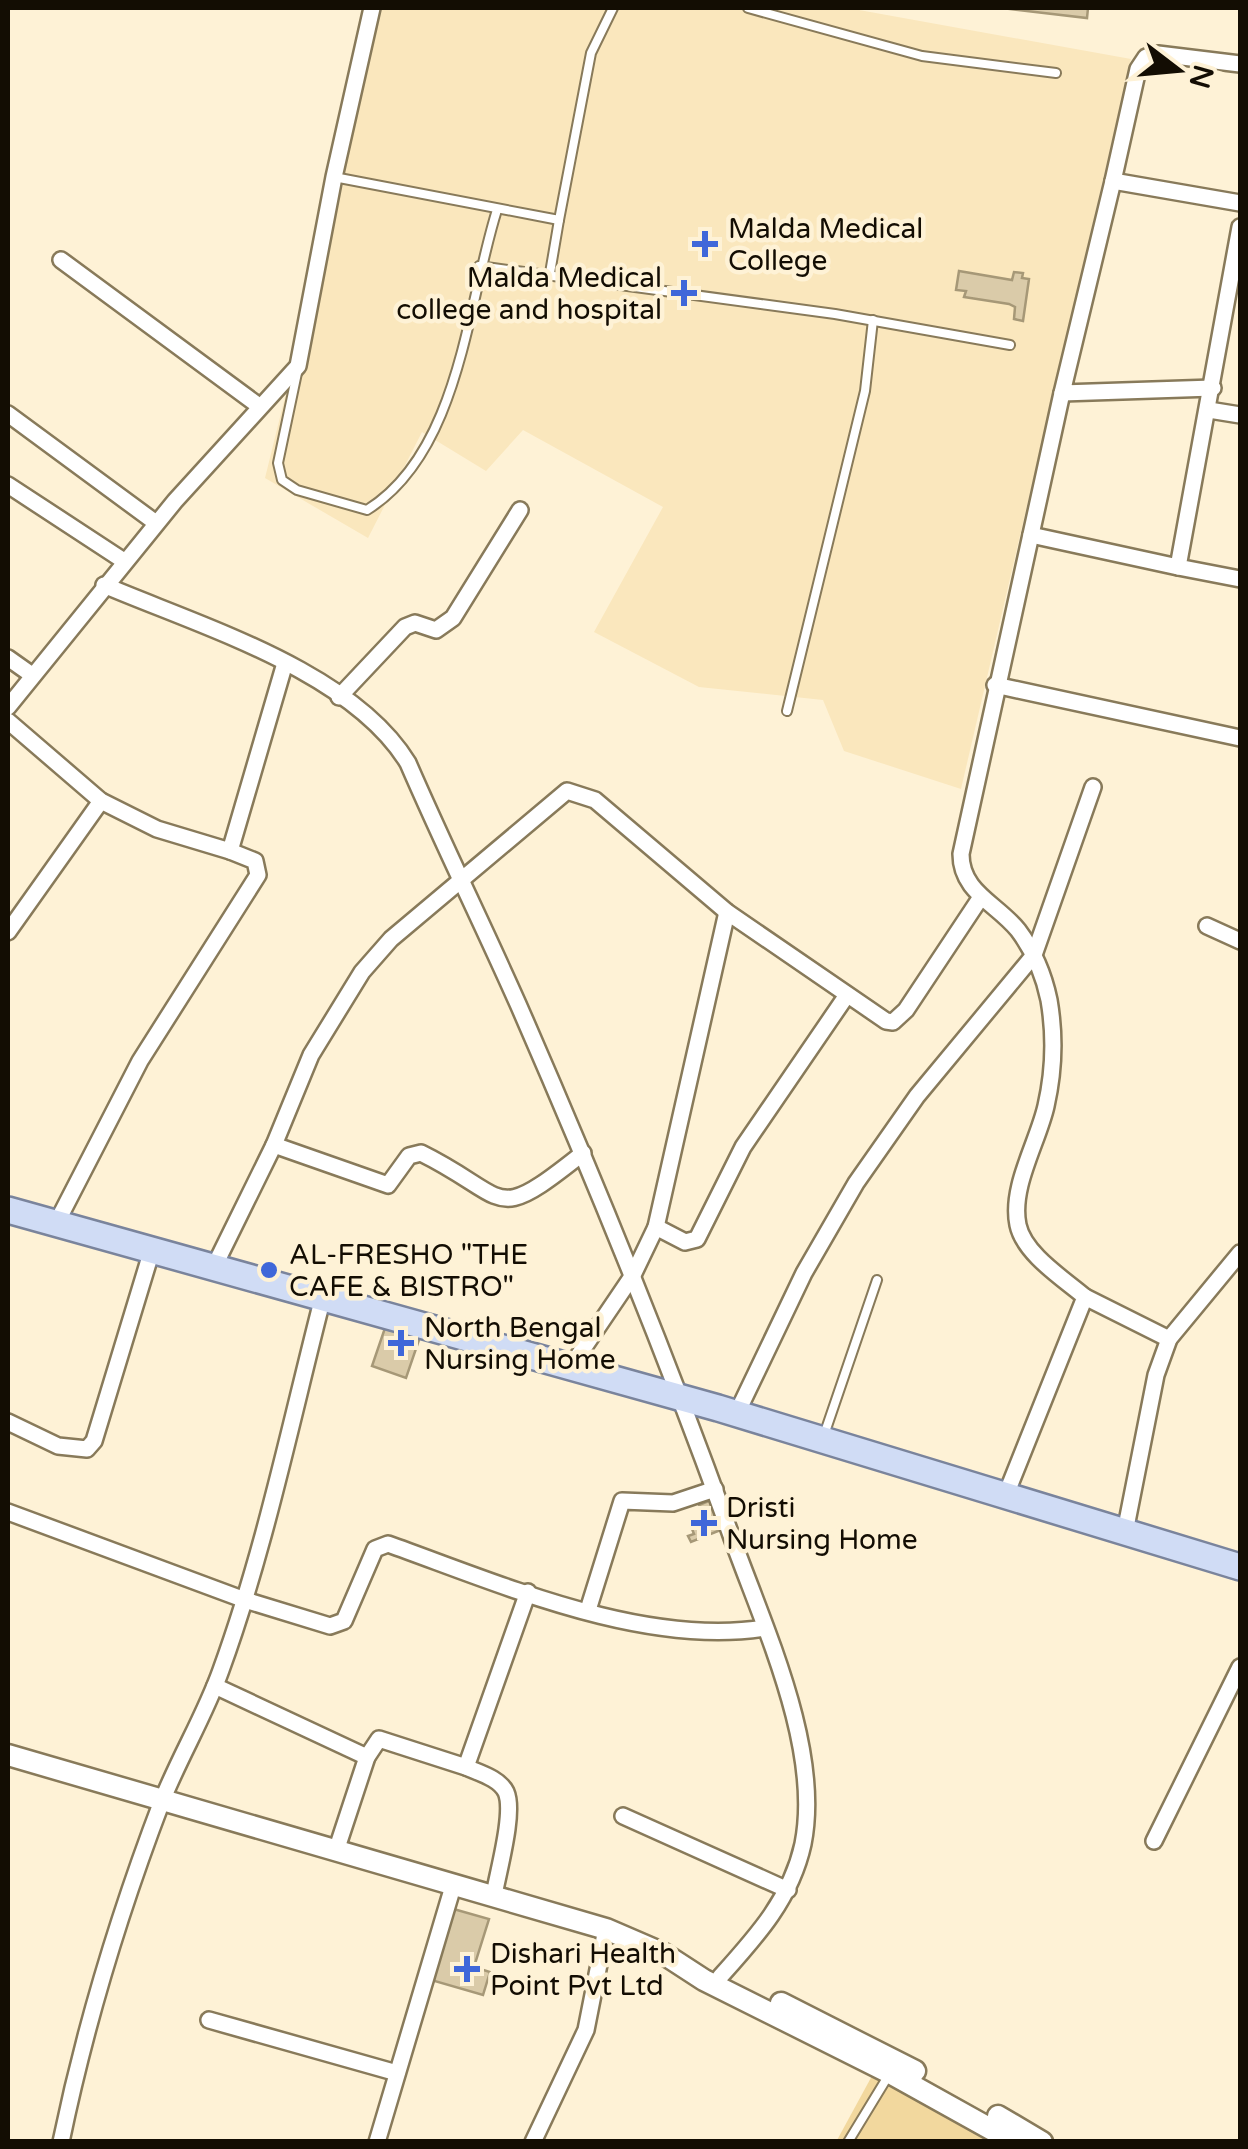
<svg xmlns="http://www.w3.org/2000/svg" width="1248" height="2149" viewBox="0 0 1248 2149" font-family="'Varela Round',sans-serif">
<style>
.built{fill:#fae7bd}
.green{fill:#f2d89e}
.building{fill:#dacba9;stroke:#a69877;stroke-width:2.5}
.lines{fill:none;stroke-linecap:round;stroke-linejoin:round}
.service-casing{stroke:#887a5a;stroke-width:12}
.minor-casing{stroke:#887a5a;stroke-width:20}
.tertiary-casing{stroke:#887a5a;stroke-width:25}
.primary-casing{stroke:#7a849c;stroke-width:30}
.service{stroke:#fff;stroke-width:8}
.minor{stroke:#fff;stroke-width:15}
.tertiary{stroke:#fff;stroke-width:20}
.primary{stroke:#d0dcf5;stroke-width:25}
.poi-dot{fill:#3f67d9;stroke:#fef2d6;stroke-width:4}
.labels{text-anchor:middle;stroke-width:9;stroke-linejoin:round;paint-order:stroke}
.poi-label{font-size:28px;fill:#130d03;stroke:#fef2d6;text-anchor:start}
</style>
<rect width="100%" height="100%" fill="#fef2d6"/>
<!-- built -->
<path class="built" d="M381,8H848L1131,59L961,789L844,751L823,700L699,687L594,632L663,507L523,430L486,471L422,432L368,538L265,478Z"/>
<!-- green -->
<path class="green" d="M879,2063L1005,2142H836Z"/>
<!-- building -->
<g class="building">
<path d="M1002,8H1088L1087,18Z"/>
<path d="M959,271L1012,280L1014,272L1023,273L1022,278L1029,279L1023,321L1014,319L1015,307L1009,304L964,297L966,291L956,290Z"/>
<path d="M386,1325L420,1337L406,1378L372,1366Z"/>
<path d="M711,1500L723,1529L691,1542L688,1536L694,1534L689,1521L703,1516L699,1505Z"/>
<path d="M450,1908L489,1919L474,1967L490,1972L483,1995L431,1980Z"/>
</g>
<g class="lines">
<!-- service casing -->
<g class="service-casing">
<g id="service">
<path d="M748,8L922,56L1056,73"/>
<path d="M334,177L559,220L591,53L613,8"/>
<path d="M479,266L835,314L1010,345"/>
<path d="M550,273L559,220"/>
<path d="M297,373L278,463L282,480L297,490L367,510C460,452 467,304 497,210"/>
<path d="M787,711L865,391L873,320"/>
<path d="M824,1435L877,1280"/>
<path d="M848,2142L890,2073"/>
</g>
</g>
<!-- minor casing -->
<g class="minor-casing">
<g id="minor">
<path d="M1113,181L1138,69L1146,57L1158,54L1240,64"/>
<path d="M1240,227L1178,567L1240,579"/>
<path d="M61,260L259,406"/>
<path d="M1213,388L1062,393L1113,181L1240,203"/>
<path d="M1209,410L1240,415"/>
<path d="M8,414L156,523"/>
<path d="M8,485L124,561"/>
<path d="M1031,535L1178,567"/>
<path d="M104,585C200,626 352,671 408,763C443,844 482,923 518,1004C595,1180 667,1357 732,1538C764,1627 822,1749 803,1844C791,1899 756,1937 720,1977"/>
<path d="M8,658L32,675"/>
<path d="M995,685L1240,738"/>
<path d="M339,697L405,627L415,623L436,630L453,618L520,510"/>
<path d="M8,707L175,501L298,366L334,177L372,8"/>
<path d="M8,721L101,801L157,829L230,851L285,663"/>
<path d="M1207,926L1240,941"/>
<path d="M8,932L101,801"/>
<path d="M583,1153C490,1227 512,1198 421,1153L409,1156L388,1185L274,1145L311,1055L362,972L391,939L567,791L595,800L727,912L886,1021L893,1022L906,1010L981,897"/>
<path d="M56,1224L140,1061L258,875L255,861L230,851"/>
<path d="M656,1227L685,1242L697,1239L743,1147L847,995"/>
<path d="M214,1267L274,1145"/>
<path d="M1085,1297L1169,1339"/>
<path d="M570,1368L633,1275L656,1227L727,912"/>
<path d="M737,1413L804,1273L856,1183L917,1096L1034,955L1093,787"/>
<path d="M8,1422L58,1446L87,1449L94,1441L152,1250"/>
<path d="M1005,1497L1085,1297C1064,1279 1024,1254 1018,1225C1010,1187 1038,1142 1046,1106C1054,1071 1055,1035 1049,1000C1044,976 1033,950 1018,930C996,903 961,892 961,854L1062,393"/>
<path d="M8,1512L245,1600L330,1626L344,1621L375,1549L388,1544C503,1585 643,1647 765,1628"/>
<path d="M1125,1532L1156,1375L1169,1339L1240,1253"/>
<path d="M588,1610L622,1501L673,1503L715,1489"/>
<path d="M215,1686L367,1757"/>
<path d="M623,1816L788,1890"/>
<path d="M1154,1841L1240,1667"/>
<path d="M337,1848L367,1757L379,1739L466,1767"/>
<path d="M494,1895C498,1872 515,1812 506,1792C499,1778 479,1773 466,1767L528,1592"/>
<path d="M209,2020L397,2073"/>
<path d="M61,2142C85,2026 120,1911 162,1801C180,1756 205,1715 221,1670C265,1549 291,1421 323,1297"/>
<path d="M377,2142L454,1883"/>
<path d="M533,2142L586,2030L606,1929"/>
</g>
</g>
<!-- tertiary casing -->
<g class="tertiary-casing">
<g id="tertiary">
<path d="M8,1755L606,1929L664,1954L704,1980L890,2073L1014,2142"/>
<path d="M781,2003L915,2071"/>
<path d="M998,2116L1042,2142"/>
</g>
</g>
<!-- primary casing -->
<g class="primary-casing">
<path id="primary" d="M8,1210L718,1408L1240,1567"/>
</g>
<!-- service -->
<use href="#service" class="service"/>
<!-- minor -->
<use href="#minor" class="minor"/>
<!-- tertiary -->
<use href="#tertiary" class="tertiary"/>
<!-- primary -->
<use href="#primary" class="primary"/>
</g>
<!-- markers -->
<g class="poi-dot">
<path d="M700 229h10v10h10v10h-10v10h-10v-10h-10v-10h10z"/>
<path d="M679 278h10v10h10v10h-10v10h-10v-10h-10v-10h10z"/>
<circle cx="269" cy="1270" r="10"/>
<path d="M396 1328h10v10h10v10h-10v10h-10v-10h-10v-10h10z"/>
<path d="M699 1508h10v10h10v10h-10v10h-10v-10h-10v-10h10z"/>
<path d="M462 1954h10v10h10v10h-10v10h-10v-10h-10v-10h10z"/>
</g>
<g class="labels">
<!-- poi labels -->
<g class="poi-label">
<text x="728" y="238">Malda Medical<tspan x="728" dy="32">College</tspan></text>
<text x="662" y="287" text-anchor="end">Malda Medical<tspan x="662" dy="32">college and hospital</tspan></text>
<text x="289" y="1264">AL-FRESHO "THE<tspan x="289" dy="32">CAFE &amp; BISTRO"</tspan></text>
<text x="424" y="1337">North Bengal<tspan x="424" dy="32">Nursing Home</tspan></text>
<text x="726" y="1517">Dristi<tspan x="726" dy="32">Nursing Home</tspan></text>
<text x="490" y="1963">Dishari Health<tspan x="490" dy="32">Point Pvt Ltd</tspan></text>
</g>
</g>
<!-- border -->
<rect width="1248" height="2149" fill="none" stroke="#130d03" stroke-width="20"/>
<!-- north arrow -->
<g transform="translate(1178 70) rotate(106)" stroke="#fef2d6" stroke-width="8" paint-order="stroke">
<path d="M0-8L18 38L0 25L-18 38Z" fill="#130d03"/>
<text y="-15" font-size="28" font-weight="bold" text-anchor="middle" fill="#130d03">N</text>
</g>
</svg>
